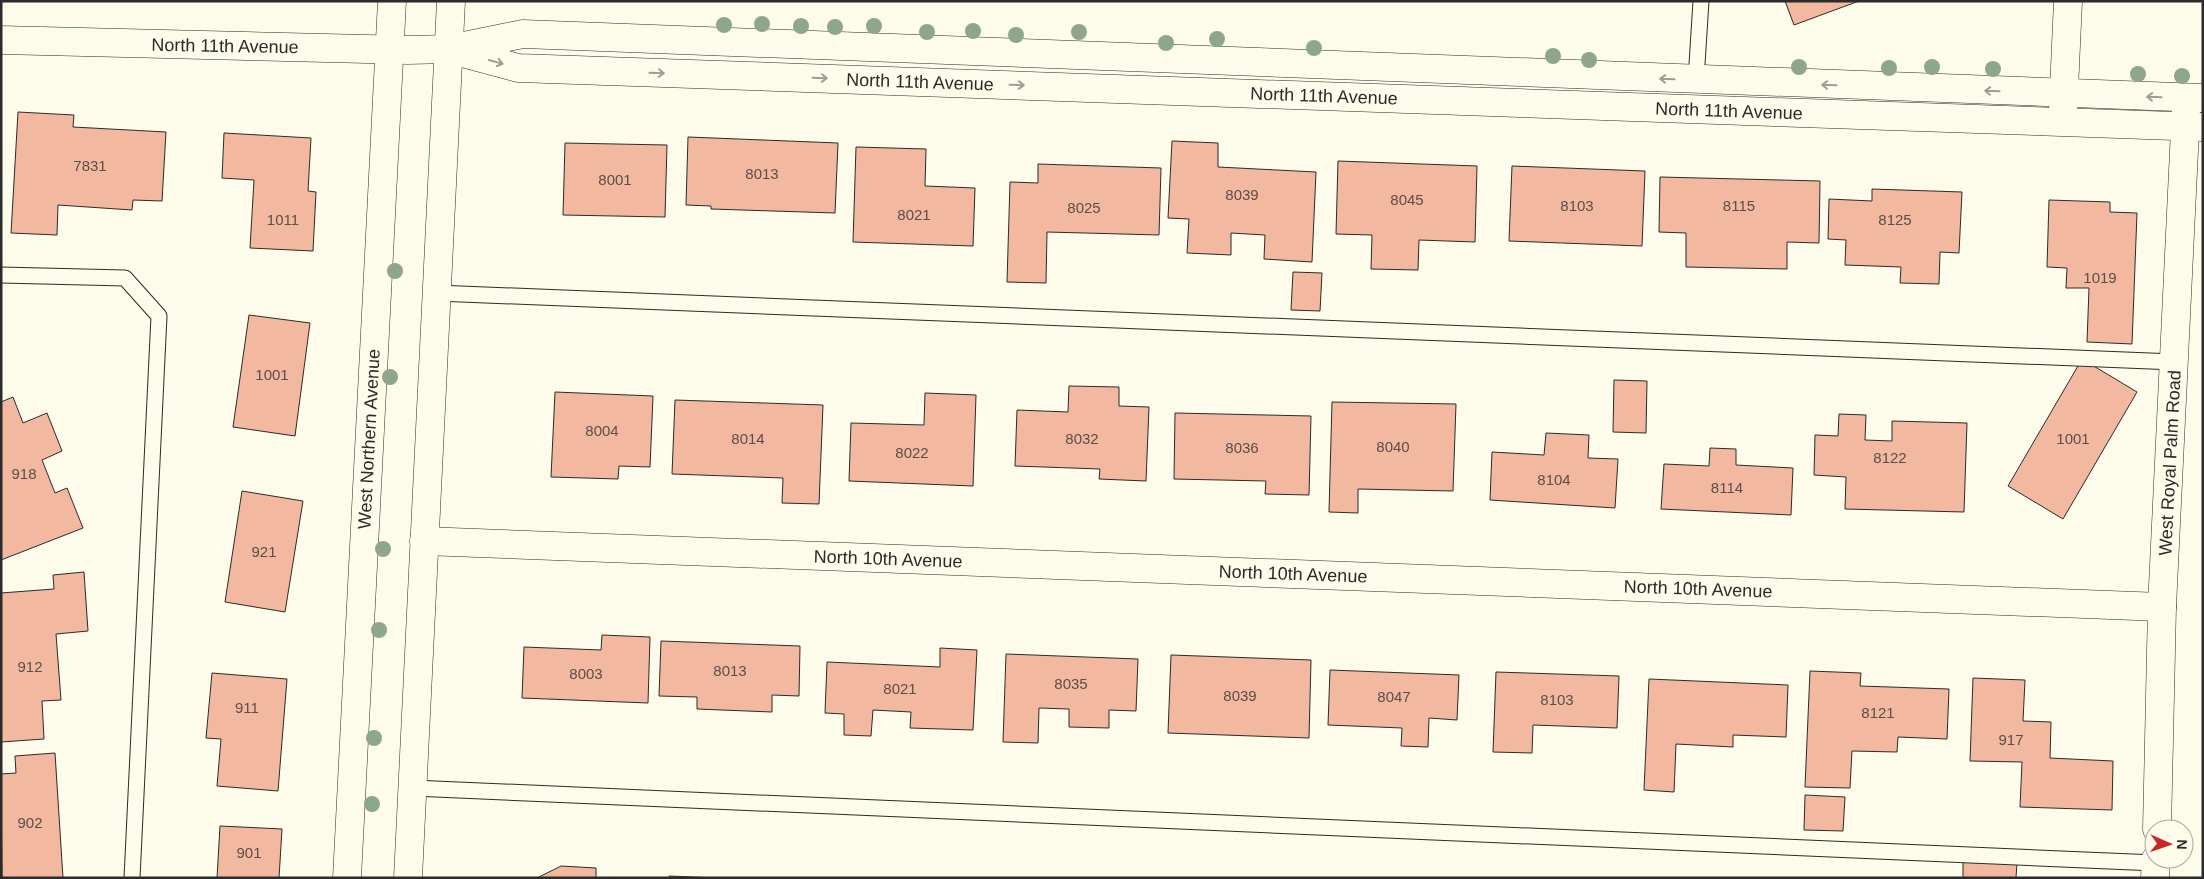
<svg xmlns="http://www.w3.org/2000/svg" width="2204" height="879" viewBox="0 0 2204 879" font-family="Helvetica,sans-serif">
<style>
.building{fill:#f2b8a0;stroke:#2b2b2b}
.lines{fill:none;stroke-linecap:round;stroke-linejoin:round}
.lane-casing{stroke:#2b2b2b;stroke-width:17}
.street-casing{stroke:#2b2b2b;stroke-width:29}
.primary-casing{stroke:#2b2b2b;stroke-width:29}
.lane{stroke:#fdfbea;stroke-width:15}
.street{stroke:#fdfbea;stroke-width:28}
.primary{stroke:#fdfbea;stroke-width:28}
.tree{fill:#8ea78a}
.oneway{stroke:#9e9d94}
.labels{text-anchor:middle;stroke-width:4;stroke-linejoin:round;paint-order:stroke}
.number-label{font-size:15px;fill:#5d4e48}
.street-label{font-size:18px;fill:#2b2b2b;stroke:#fdfbea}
</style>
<rect width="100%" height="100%" fill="#fdfbea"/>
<!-- building -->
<g class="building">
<path d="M1785,1H1859L1794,25Z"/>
<path d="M18,112L74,115L73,127L166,132L162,201L133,200L132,210L58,205L57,235L11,233Z"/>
<path d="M224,133L311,138L308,191L316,192L313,251L250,248L254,180L222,178Z"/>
<path d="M688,137L838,143L835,213L711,209V206L686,205Z"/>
<path d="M1172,141L1218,143V167L1316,172L1312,262L1264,259L1265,235L1231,233V255L1187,253L1189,219L1168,218Z"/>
<path d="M565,143L667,145L665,217L563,215Z"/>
<path d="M856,147L926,149L925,186L975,188L973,246L853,242Z"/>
<path d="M1338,161L1477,166L1475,242L1419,240L1418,270L1371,269L1372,235L1336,234Z"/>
<path d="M1038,164L1161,168L1159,235L1047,232L1046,283L1007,282L1010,182L1038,183Z"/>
<path d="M1512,166L1645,171L1642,246L1509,241Z"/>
<path d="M1660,177L1820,181L1819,243L1787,242V269L1686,267V233L1659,232Z"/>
<path d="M1872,189L1962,192L1959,253L1940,252L1939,284L1900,283L1901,267L1845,265L1846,240L1828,239L1829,199L1872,201Z"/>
<path d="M2049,200L2110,202V212L2137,213L2132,344L2087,342L2089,288H2066L2067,268L2047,267Z"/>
<path d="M1293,272L1322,273L1320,311L1291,310Z"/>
<path d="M249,315L310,323L295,436L233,427Z"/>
<path d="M2082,359L2137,392L2063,519L2008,486Z"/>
<path d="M1614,380L1647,381L1646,433L1613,432Z"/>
<path d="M1069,386L1119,387V406L1149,407L1146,481L1099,479L1100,469L1015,466L1017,410L1068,412Z"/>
<path d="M555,392L653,396L650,467L619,466L618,479L551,477Z"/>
<path d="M925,393L976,395L973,486L849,481L851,423L924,425Z"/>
<path d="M13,397L23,423L47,413L62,451L42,460L55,493L67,488L83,528L1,560V402Z"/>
<path d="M675,400L823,405L819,504L782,503L783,478L672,474Z"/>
<path d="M1332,402L1456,404L1453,491L1358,489V513L1329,512Z"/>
<path d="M1175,413L1311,416L1309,495L1265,494L1266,481L1174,479Z"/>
<path d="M1839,414L1866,415L1865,440L1892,441V421L1967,423L1964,512L1845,509L1846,477L1814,475L1815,435L1838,436Z"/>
<path d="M1546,433L1589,435L1588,458L1618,459L1615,508L1490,500L1492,452L1544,455Z"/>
<path d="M1710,448L1736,449V465L1793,468L1791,515L1661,509L1664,464L1709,466Z"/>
<path d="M242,491L303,501L285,612L225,602Z"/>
<path d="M84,572L88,631L56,634L61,700L42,701L44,739L1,742V593L54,589L53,575Z"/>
<path d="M602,635L650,637L648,703L522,698L524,647L601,650Z"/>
<path d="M661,641L800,646L799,696L772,695V712L697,709V697L659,696Z"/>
<path d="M940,648L977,650L973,730L910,728L911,712L873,710L871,736L844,735V714L825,713L827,662L940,667Z"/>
<path d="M1006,654L1138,659L1136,711L1109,710V728L1069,727V709L1039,708L1038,743L1003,742Z"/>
<path d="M1171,655L1311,660L1309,738L1168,733Z"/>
<path d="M1330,670L1459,675L1457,720L1429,718L1428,747L1401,746L1402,728L1328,725Z"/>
<path d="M1810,671L1861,673L1860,686L1949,689L1947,739L1898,737L1897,752L1852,751L1850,788L1805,787Z"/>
<path d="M1496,672L1619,676L1617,728L1533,725L1532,753L1493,752Z"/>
<path d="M212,673L287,679L278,791L217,786L221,739L206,738Z"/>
<path d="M1973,678L2025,680L2023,721L2051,722L2050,758L2113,761L2112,810L2020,807L2022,762L1970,761Z"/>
<path d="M1649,679L1788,685L1786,737L1733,735V747L1676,744L1674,792L1644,790Z"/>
<path d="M55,753L63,878H2L1,774L16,773L15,756Z"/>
<path d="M1805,795L1845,797L1843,831L1804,830Z"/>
<path d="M220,826L282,829L279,878H217Z"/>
<path d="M1963,861L2017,863L2016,878H1963Z"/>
<path d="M561,866L596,868V878H537Z"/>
<path d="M669,876L717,878H669Z"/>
</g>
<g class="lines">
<!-- lane casing -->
<g class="lane-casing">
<g id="lane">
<path d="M1696,80L1701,1"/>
<path d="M1,275L125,278L159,316L132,878"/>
<path d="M436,293L2175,362"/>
<path d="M412,788L2156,863"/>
</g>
</g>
<!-- street casing -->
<g class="street-casing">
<g id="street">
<path d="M1,40L408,50L449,49L523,34L2203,98"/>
<path d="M455,51L518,68L2203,127"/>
<path d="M2063,111L2068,1"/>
<path d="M424,541L2162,607"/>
<path d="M2157,829L2162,607L2186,109"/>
<path d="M347,878L392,1"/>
<path d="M2155,878L2156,859"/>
</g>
</g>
<!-- primary casing -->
<g class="primary-casing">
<path id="primary" d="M408,878L451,1"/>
</g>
<!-- lane -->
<use href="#lane" class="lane"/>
<!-- street -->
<use href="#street" class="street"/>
<!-- primary -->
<use href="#primary" class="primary"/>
</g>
<!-- trees -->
<g class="tree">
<circle cx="762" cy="24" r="8"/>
<circle cx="724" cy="25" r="8"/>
<circle cx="801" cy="26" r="8"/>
<circle cx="874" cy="26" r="8"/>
<circle cx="835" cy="27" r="8"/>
<circle cx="973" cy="31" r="8"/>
<circle cx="927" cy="32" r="8"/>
<circle cx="1079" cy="32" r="8"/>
<circle cx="1016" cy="35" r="8"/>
<circle cx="1217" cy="39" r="8"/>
<circle cx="1166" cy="43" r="8"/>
<circle cx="1314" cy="48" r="8"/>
<circle cx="1553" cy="56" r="8"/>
<circle cx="1589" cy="60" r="8"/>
<circle cx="1799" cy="67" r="8"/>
<circle cx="1932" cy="67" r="8"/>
<circle cx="1889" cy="68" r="8"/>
<circle cx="1993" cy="69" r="8"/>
<circle cx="2138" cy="74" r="8"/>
<circle cx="2182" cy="76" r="8"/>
<circle cx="395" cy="271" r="8"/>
<circle cx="390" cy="377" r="8"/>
<circle cx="383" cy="549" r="8"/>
<circle cx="379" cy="630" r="8"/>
<circle cx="374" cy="738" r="8"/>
<circle cx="372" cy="804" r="8"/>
</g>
<!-- one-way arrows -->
<defs><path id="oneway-shaft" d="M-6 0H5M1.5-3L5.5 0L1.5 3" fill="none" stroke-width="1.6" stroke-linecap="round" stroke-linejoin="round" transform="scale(1.25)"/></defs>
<g class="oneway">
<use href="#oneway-shaft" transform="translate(496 62) rotate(15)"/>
<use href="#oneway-shaft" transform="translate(657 73) rotate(2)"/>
<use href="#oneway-shaft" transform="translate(820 78) rotate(2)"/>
<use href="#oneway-shaft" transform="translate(1667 79) rotate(-178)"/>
<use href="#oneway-shaft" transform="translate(1017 85) rotate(2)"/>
<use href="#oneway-shaft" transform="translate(1829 85) rotate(-178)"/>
<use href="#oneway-shaft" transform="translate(1992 91) rotate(-178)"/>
<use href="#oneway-shaft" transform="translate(2154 97) rotate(-178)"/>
</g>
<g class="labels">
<!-- number labels -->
<g class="number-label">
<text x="90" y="171">7831</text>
<text x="762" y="179">8013</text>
<text x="615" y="185">8001</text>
<text x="1242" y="200">8039</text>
<text x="1407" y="205">8045</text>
<text x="1577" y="211">8103</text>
<text x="1739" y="211">8115</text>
<text x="1084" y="213">8025</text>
<text x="914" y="220">8021</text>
<text x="283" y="225">1011</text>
<text x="1895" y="225">8125</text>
<text x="2100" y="283">1019</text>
<text x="272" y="380">1001</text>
<text x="602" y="436">8004</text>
<text x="748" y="444">8014</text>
<text x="1082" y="444">8032</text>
<text x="2073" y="444">1001</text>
<text x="1393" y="452">8040</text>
<text x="1242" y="453">8036</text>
<text x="912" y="458">8022</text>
<text x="1890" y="463">8122</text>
<text x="24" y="479">918</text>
<text x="1554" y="485">8104</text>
<text x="1727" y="493">8114</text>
<text x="264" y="557">921</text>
<text x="30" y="672">912</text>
<text x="730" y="676">8013</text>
<text x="586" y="679">8003</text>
<text x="1071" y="689">8035</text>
<text x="900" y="694">8021</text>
<text x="1240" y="701">8039</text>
<text x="1394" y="702">8047</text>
<text x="1557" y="705">8103</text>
<text x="247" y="713">911</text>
<text x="1878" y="718">8121</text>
<text x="2011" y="745">917</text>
<text x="30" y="828">902</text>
<text x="249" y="858">901</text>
</g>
<!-- street labels -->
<g class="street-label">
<text transform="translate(225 46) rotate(1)" y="6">North 11th Avenue</text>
<text transform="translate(920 82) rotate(2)" y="6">North 11th Avenue</text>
<text transform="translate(1324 96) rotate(2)" y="6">North 11th Avenue</text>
<text transform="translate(1729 111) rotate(2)" y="6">North 11th Avenue</text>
<text transform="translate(369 439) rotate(-87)" y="6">West Northern Avenue</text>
<text transform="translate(2170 463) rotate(-87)" y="6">West Royal Palm Road</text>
<text transform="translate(888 559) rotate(2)" y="6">North 10th Avenue</text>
<text transform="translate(1293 574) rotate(2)" y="6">North 10th Avenue</text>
<text transform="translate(1698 589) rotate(2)" y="6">North 10th Avenue</text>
</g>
</g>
<!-- border -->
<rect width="2204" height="879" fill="none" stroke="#2b2b2b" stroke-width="5"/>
<!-- north arrow -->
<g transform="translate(2169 844) rotate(92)"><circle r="24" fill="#fdfbea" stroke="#a9a89e"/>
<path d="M0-4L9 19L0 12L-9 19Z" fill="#c62828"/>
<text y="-8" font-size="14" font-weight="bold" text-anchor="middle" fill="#2b2b2b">N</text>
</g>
</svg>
